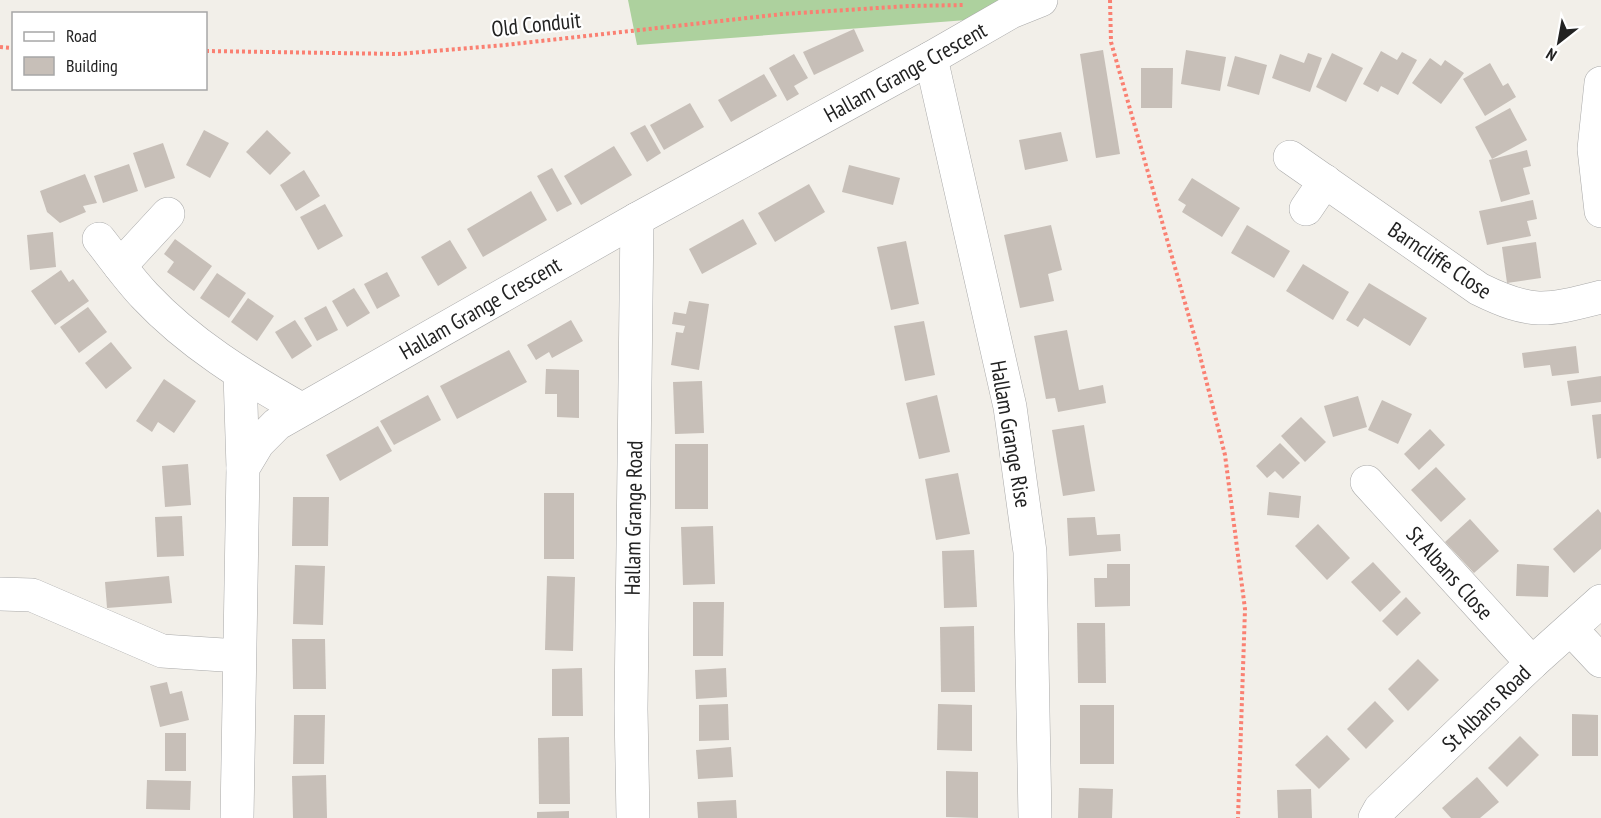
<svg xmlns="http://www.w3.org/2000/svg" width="1601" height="818" viewBox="0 0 1601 818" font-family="'PT Sans Narrow',sans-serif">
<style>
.forest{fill:#add19e}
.building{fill:#c7bfb8}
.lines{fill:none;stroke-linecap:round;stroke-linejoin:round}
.minor-casing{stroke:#a9a9a9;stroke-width:34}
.path{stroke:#fa8072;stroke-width:4;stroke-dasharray:3 3;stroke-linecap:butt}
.minor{stroke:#fff;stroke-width:33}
.labels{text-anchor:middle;stroke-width:4.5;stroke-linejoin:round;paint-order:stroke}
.street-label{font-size:22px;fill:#222;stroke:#fff}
</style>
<rect width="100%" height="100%" fill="#f2efe9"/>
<!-- forest -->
<path class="forest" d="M628,0H1005L967,20L637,45Z"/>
<!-- building -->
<g class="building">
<path d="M854,29L864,51L814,75L803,52Z"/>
<path d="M1103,50L1120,154L1096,158L1080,54Z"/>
<path d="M1186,50L1226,57L1220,91L1181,84Z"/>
<path d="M1381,51L1397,60L1402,52L1417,60L1398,95L1381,86L1378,92L1363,84Z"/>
<path d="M1308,53L1322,58L1310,92L1272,78L1280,54L1304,63Z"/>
<path d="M1332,53L1363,68L1346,102L1316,87Z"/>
<path d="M794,54L808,78L794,86L799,94L787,101L769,68Z"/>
<path d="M1235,56L1267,65L1259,95L1227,86Z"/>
<path d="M1430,58L1441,66L1445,60L1464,73L1441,104L1412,83Z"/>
<path d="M1490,63L1503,86L1508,83L1516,97L1485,116L1463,79Z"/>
<path d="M1141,68H1173L1172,108H1141Z"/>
<path d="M764,74L777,96L731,122L718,100Z"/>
<path d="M690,103L704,127L664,150L650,125Z"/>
<path d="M1510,108L1527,140L1492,159L1475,127Z"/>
<path d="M645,125L661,153L647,162L630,133Z"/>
<path d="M204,130L229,143L210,178L186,165Z"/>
<path d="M267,130L291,153L270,175L246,152Z"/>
<path d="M1061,132L1068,161L1025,170L1019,140Z"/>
<path d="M163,143L175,178L145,188L133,153Z"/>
<path d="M614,146L632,175L581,205L564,176Z"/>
<path d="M1527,150L1531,166L1523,168L1530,194L1501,202L1489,160Z"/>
<path d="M129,164L138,191L103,203L94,176Z"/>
<path d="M849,165L900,178L893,205L842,192Z"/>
<path d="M552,168L572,204L557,212L537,176Z"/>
<path d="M304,170L320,196L296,211L280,185Z"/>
<path d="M85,174L97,203L83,206L86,212L60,223L47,212L40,191Z"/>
<path d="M1192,178L1240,208L1222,237L1182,212L1186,205L1178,200Z"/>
<path d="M809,184L825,212L775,242L758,213Z"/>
<path d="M531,191L547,220L483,257L467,229Z"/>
<path d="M1533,200L1537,219L1527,221L1531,236L1487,245L1479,211Z"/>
<path d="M325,204L343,236L318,250L300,217Z"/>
<path d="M743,219L757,244L702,274L689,249Z"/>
<path d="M1051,225L1062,270L1048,274L1054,301L1020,308L1004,235Z"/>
<path d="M1247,225L1290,251L1274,278L1231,253Z"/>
<path d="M53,232L56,267L30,270L27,235Z"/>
<path d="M175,239L212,266L194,291L167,272L174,262L164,254Z"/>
<path d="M450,240L467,268L438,286L421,257Z"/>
<path d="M906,241L919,304L891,310L877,247Z"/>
<path d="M1536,242L1541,278L1507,283L1502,247Z"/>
<path d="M1303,264L1349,292L1333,320L1286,291Z"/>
<path d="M61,270L69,282L73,279L89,301L55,325L31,291Z"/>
<path d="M387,272L400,296L377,309L364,284Z"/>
<path d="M217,273L246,293L229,318L200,298Z"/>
<path d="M1369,283L1427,318L1410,346L1364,318L1358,327L1346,320Z"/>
<path d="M354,288L370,313L347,327L332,301Z"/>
<path d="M248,298L274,316L257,341L231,322Z"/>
<path d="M689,301L709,304L699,370L671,365L676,332L683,333L685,326L672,324L674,312L686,314Z"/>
<path d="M326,306L338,330L317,341L304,318Z"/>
<path d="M88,307L107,332L79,353L60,327Z"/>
<path d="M295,320L312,346L292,359L275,332Z"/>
<path d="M571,320L583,341L552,358L549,352L536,360L527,345Z"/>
<path d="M924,321L935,375L905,381L894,326Z"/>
<path d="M1067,330L1079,390L1103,385L1106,403L1058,412L1055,398L1046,399L1034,336Z"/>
<path d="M111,342L132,368L106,389L85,363Z"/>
<path d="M1576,346L1579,373L1552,376L1550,365L1524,368L1522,353Z"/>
<path d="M509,350L527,382L457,419L440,386Z"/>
<path d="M546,369L579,370V418L557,417V394H545Z"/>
<path d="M1601,376V402L1571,406L1567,381Z"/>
<path d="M164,379L196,401L174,433L158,422L152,432L136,421Z"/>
<path d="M702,381L704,433L675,434L673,382Z"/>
<path d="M428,395L441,420L394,445L380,421Z"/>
<path d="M937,395L950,452L919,459L906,403Z"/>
<path d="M1358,396L1367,427L1333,437L1324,406Z"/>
<path d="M1382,400L1412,414L1398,444L1368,430Z"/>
<path d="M1601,414V458L1597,459L1592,415Z"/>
<path d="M1301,417L1326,442L1305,462L1281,436Z"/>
<path d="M1084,425L1095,491L1063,496L1052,430Z"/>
<path d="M378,426L392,451L340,481L326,455Z"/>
<path d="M1430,429L1445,445L1419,470L1404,454Z"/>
<path d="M1280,443L1300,463L1283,479L1275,471L1267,478L1256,466Z"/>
<rect x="675" y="444" width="33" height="65"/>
<path d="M188,464L191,505L165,507L162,466Z"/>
<path d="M1436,467L1466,499L1441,522L1411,490Z"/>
<path d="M958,473L970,534L936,540L925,479Z"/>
<path d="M1269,492L1301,496L1299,518L1267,515Z"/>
<rect x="544" y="493" width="30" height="66"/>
<path d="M293,497H329L328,546H292Z"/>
<path d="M1598,509L1601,513V549L1574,573L1553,549Z"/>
<path d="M182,516L184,556L157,557L155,517Z"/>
<path d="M1095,517L1097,535L1120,534L1121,551L1069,556L1067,518Z"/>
<path d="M1470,519L1499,551L1474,573L1445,542Z"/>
<path d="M1318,524L1350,558L1327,580L1295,546Z"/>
<path d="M713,526L715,584L683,585L681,527Z"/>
<path d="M974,550L977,607L944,608L942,551Z"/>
<path d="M1373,562L1401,592L1380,612L1351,582Z"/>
<path d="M1107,564H1130V606L1095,607L1094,578H1107Z"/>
<path d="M1517,564L1549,566L1548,597L1516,596Z"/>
<path d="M295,565L325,566L323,625L293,624Z"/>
<path d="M169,576L172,603L107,608L105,582Z"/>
<path d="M547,576L575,577L573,651L545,650Z"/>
<path d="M1406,597L1421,613L1397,636L1382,621Z"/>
<path d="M693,602H724L723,656H693Z"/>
<path d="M1077,623H1105L1106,683H1078Z"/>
<path d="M974,626L975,692H941L940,627Z"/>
<path d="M292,639H325L326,689H293Z"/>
<path d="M1418,659L1439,680L1408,711L1388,689Z"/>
<path d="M582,668L583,716H552V669Z"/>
<path d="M726,668L727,697L696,699L695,670Z"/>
<path d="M167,682L170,694L182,691L189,720L160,727L150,686Z"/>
<path d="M1375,701L1394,721L1366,749L1347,729Z"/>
<path d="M728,704L729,740L699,741V705Z"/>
<path d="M938,704L972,705V751L937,750Z"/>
<rect x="1080" y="705" width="34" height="59"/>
<path d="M1572,714L1598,715V756H1572Z"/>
<path d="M294,715H325L324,764H293Z"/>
<rect x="165" y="733" width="21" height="38"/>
<path d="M1327,735L1350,759L1319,789L1295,765Z"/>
<path d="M1520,736L1539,755L1507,787L1488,768Z"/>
<path d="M569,737L570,804H539L538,738Z"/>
<path d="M731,747L733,777L698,779L696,750Z"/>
<path d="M946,771L978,772V818L946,817Z"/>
<path d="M326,775L327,818H293L292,776Z"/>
<path d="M1477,777L1499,802L1480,818H1451L1442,808Z"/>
<path d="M147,780L191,781L190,810L146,809Z"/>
<path d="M1079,788L1113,789L1112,818H1078Z"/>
<path d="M1311,789L1312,818H1278L1277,790Z"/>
<path d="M736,800L737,818H698L697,802Z"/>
<path d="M569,811V818H537V812Z"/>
</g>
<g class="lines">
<!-- minor casing -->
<g class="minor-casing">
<g id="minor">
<path d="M931,58L1010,407L1030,552L1035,818"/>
<path d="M1601,83L1594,149L1601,211"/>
<path d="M1290,157L1479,289C1532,315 1546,311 1601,297"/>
<path d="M1306,209L1325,181"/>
<path d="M99,239C114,258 128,278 145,296C189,343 246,378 301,409"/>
<path d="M120,266L168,214"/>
<path d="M240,374L243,468"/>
<path d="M1367,482L1532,663"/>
<path d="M0,594L32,595L162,651L239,656"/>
<path d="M1571,629L1601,661"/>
<path d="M237,818L243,468L258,443L277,424L637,219L931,58L1011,12L1041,0"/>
<path d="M633,818L631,709L637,219"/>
<path d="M1375,818L1380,809L1532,663L1601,601"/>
</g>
</g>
<!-- path -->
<g class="path">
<path d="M1110,0L1111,42L1199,352L1225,455L1245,609L1238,818"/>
<path d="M0,47L14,48"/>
<path d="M206,51L398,54L505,45L783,14L909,6L964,5"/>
</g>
<!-- minor -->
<use href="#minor" class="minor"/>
</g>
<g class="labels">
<!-- street labels -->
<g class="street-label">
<text transform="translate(536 24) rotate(-6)" y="8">Old Conduit</text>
<text transform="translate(905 72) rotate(-29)" y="8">Hallam Grange Crescent</text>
<text transform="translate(1440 260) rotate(34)" y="8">Barncliffe Close</text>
<text transform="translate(480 308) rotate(-30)" y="8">Hallam Grange Crescent</text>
<text transform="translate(1011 434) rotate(80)" y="8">Hallam Grange Rise</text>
<text transform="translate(633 518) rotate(-89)" y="8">Hallam Grange Road</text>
<text transform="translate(1450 573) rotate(48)" y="8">St Albans Close</text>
<text transform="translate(1486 708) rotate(-44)" y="8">St Albans Road</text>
</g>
</g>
<!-- legend -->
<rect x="12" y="12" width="195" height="78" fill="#ffffff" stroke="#a7a7a7" stroke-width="1.5"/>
<rect x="24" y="32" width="30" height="9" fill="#ffffff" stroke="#a7a7a7" stroke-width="1.5"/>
<text x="66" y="42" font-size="18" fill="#222222">Road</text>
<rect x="24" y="57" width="30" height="18" fill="#c7bfb8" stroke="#a7a7a7" stroke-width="1.5"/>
<text x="66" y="72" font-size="18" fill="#222222">Building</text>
<!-- north arrow -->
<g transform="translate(1559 42) rotate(211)" stroke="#ffffff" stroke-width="4.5" paint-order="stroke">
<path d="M0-4.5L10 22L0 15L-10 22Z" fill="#222222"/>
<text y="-9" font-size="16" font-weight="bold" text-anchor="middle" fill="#222222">N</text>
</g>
</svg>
